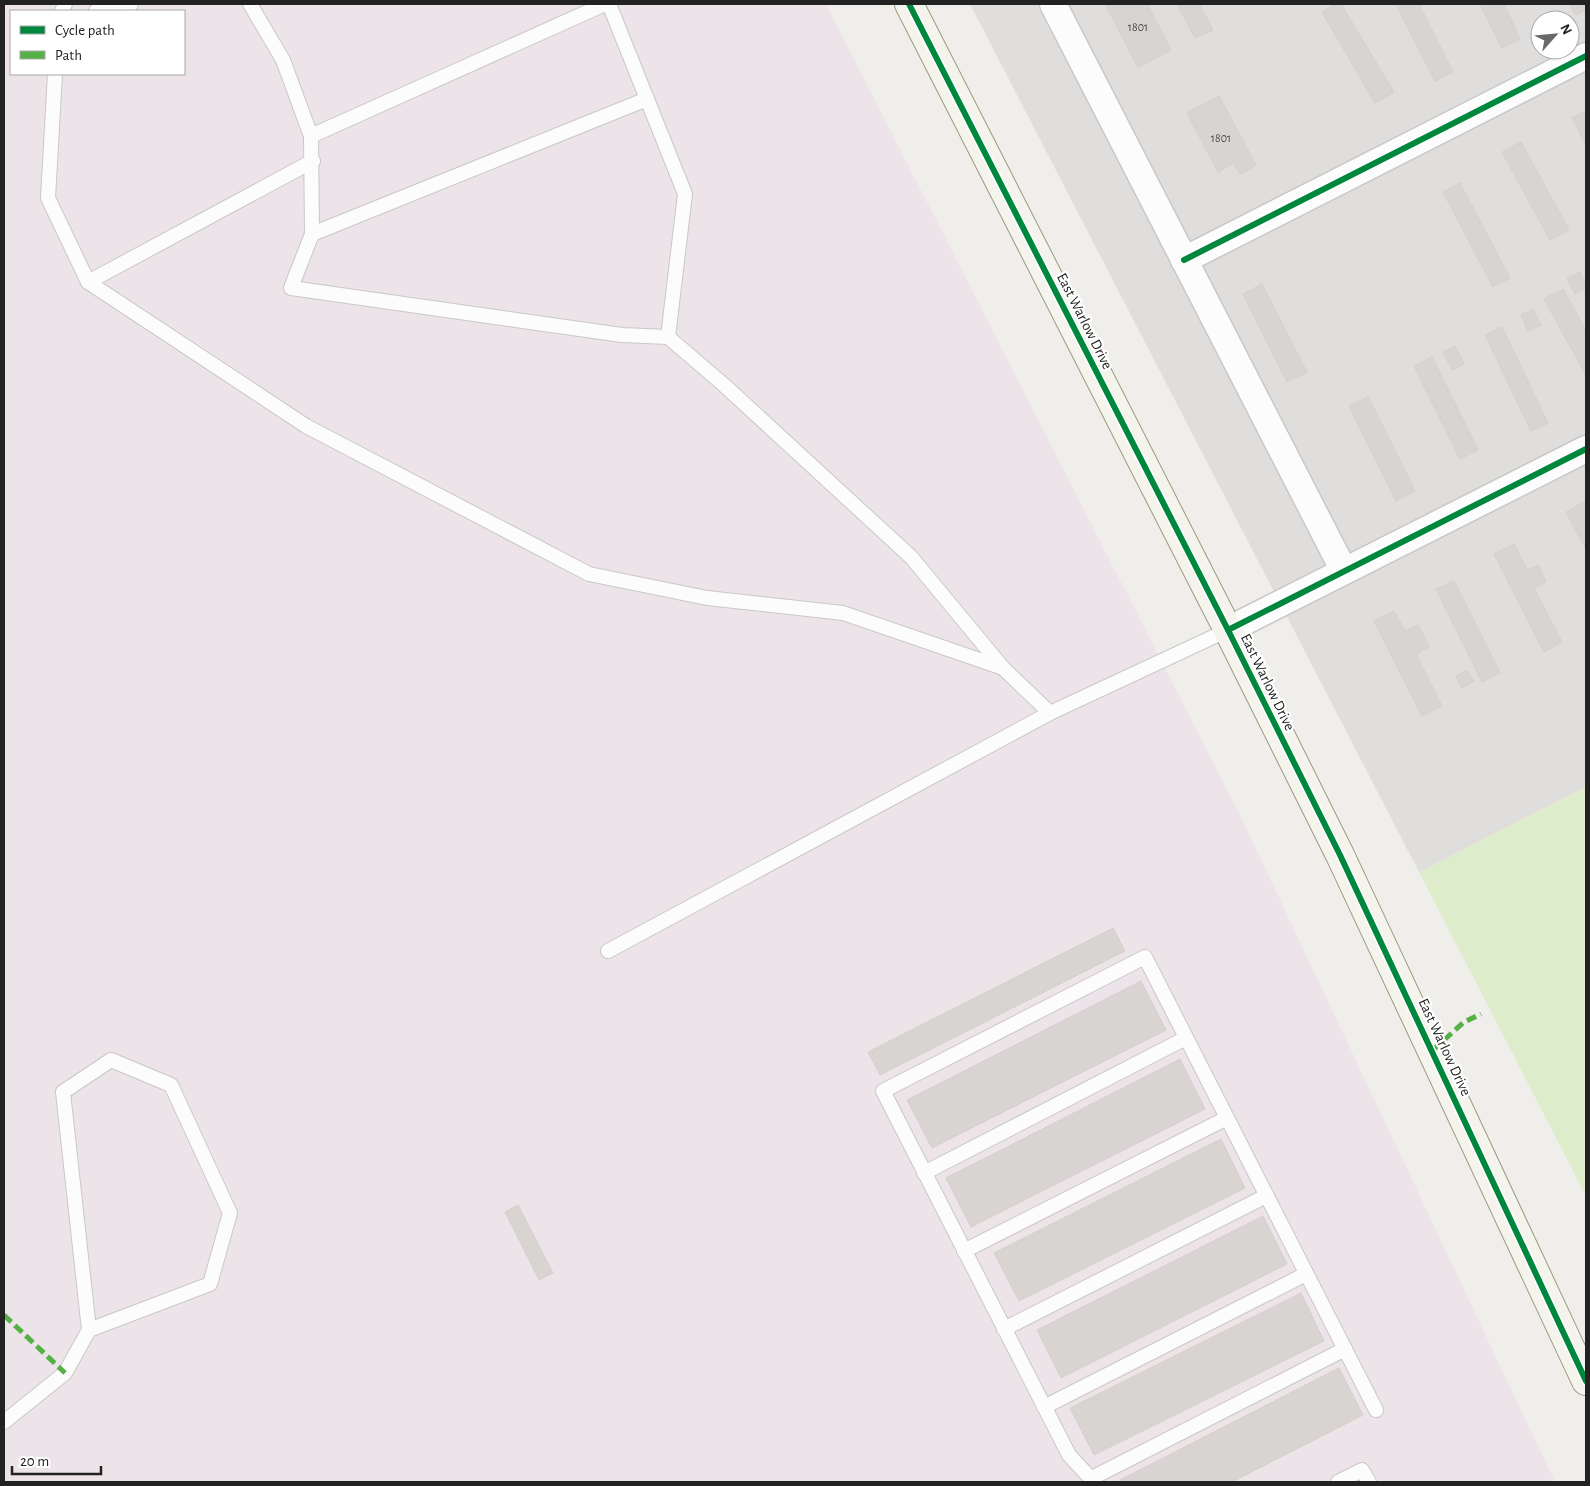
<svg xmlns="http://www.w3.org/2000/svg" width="1590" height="1486" viewBox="0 0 1590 1486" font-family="'Alegreya Sans',sans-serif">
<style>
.residential{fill:#dfdedc;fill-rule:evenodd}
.industrial{fill:#ede4e9;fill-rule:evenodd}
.grass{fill:#ddeccb}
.building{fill:#d7d4d2;stroke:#d3d0cc}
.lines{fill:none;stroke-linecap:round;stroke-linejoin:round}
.lane-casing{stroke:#c9c8c7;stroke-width:16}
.street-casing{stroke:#c9c8c7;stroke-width:29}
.secondary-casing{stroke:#999a82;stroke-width:30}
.lane{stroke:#fdfcfc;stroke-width:14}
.street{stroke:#fdfcfc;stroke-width:26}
.secondary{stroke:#f4f4ed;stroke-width:28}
.quiet{stroke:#55b145;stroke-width:5;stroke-dasharray:10 5;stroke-linecap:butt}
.cycleway-casing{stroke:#fff;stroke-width:9}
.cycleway{stroke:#00873e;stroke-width:6}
.labels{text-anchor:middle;stroke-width:4.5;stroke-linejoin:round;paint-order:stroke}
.number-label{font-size:12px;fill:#4f4e4e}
.street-label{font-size:15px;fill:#222;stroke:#fff}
</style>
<rect width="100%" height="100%" fill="#f0eeeb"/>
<!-- residential -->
<path class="residential" d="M970,4H1586V787L1419,872ZM1540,20H1570V50H1540Z"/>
<!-- industrial -->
<path class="industrial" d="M4,4H826L1241,817L1555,1482H4ZM11,11H184V74H11Z"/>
<!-- grass -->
<path class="grass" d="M1586,787V1196L1419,872Z"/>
<!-- building -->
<g class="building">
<path d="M1105,4H1147L1171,50L1138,67Z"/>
<path d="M1177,4H1199L1213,30L1195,38Z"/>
<path d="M1336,4H1341L1394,92L1375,103L1322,12Z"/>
<path d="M1396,4H1419L1453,72L1435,81Z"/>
<path d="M1480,4H1504L1520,39L1502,48Z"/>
<path d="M1569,4H1586V9L1576,15Z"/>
<path d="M1219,96L1256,165L1240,174L1234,163L1218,172L1187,113Z"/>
<path d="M1586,111V145L1572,118Z"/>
<path d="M1521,142L1569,230L1550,240L1502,152Z"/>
<path d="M1460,183L1510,278L1493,287L1443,192Z"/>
<path d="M1580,272L1586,288L1575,294L1567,279Z"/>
<path d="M1262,284L1307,372L1287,382L1243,294Z"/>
<path d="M1563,289L1586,331V375L1544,299Z"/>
<path d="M1533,309L1541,325L1528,331L1521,315Z"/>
<path d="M1502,327L1548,423L1531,431L1485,335Z"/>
<path d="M1455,346L1464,364L1452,370L1443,352Z"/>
<path d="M1432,357L1478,450L1460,459L1414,366Z"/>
<path d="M1368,397L1415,491L1396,501L1349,406Z"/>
<path d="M1584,502L1586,506V549L1566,512Z"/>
<path d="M1514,544L1527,570L1538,565L1546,582L1534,588L1562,642L1544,652L1494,554Z"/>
<path d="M1454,581L1500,673L1482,682L1436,589Z"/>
<path d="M1394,611L1405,631L1418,625L1429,647L1416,654L1442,706L1422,716L1374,621Z"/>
<path d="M1467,670L1474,681L1462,688L1456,676Z"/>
<path d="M1113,928L1125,951L880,1075L868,1052Z"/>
<path d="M1141,981L1166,1030L932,1148L907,1100Z"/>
<path d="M1180,1059L1205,1109L971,1227L946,1178Z"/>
<path d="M1221,1139L1245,1188L1019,1301L994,1253Z"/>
<path d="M518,1205L553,1273L539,1280L505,1212Z"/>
<path d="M1263,1216L1287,1264L1061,1378L1037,1330Z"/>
<path d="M1301,1293L1324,1341L1094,1455L1070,1408Z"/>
<path d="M1339,1368L1363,1415L1232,1482H1121L1120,1480Z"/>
</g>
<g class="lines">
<!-- lane casing -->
<g class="lane-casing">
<g id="lane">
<path d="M250,4L283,60L311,136L312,234L291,288L622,335L668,337"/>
<path d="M609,4L685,194L668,337L724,385L911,557L1003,668L1050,713"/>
<path d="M62,11L65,4"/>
<path d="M96,11L131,4"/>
<path d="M55,74L48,198L88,282L306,426L589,574L707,598L843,613L1003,668"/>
<path d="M311,136L605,4"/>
<path d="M312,234L647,99"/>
<path d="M88,282L313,161"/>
<path d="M608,951L1050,713L1228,630"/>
<path d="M924,1173L1186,1038"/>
<path d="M964,1251L1227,1118"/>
<path d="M1004,1329L1266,1196"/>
<path d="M1044,1407L1306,1274"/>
<path d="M4,1422L65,1373L89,1330L63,1092L111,1060L171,1085L230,1213L210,1284L89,1330"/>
<path d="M1092,1478L1345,1349"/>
<path d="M1094,1482L1069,1455L883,1091L1145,957L1376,1410"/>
<path d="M1338,1482L1362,1470L1369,1482"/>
</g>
</g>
<!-- street casing -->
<g class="street-casing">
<g id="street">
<path d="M1053,4L1344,571"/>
<path d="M1184,260L1586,56"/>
<path d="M1228,630L1586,449"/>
</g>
</g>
<!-- secondary casing -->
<g class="secondary-casing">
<path id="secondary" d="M909,4L1228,630L1340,855L1586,1381"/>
</g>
<!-- lane -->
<use href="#lane" class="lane"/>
<!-- street -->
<use href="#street" class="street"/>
<!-- secondary -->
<use href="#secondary" class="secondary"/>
<!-- quiet -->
<g class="quiet">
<path d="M1433,1050L1464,1022L1481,1014"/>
<path d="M4,1315L65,1373"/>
</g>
<!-- cycleway casing -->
<g class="cycleway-casing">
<g id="cycleway">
<path d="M909,4L1228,630L1340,855L1586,1381"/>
<path d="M1184,260L1586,56"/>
<path d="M1228,630L1586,449"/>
</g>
</g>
<!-- cycleway -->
<use href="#cycleway" class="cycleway"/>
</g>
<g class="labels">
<!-- number labels -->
<g class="number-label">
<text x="1138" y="31">1801</text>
<text x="1221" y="142">1801</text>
</g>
<!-- street labels -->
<g class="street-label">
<text transform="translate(1085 321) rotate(63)" y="5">East Warlow Drive</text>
<text transform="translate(1268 682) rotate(64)" y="5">East Warlow Drive</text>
<text transform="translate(1445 1047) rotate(65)" y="5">East Warlow Drive</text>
</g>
</g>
<!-- border -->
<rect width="1590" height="1486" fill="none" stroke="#222222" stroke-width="10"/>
<!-- legend -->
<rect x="10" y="10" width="175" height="65" fill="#ffffff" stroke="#a7a7a7"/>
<rect x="20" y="26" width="25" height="8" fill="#00873e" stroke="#a7a7a7"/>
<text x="55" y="35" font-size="15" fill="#222222">Cycle path</text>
<rect x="20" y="51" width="25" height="8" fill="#55b145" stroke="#a7a7a7"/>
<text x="55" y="60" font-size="15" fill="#222222">Path</text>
<!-- north arrow -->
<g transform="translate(1555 35) rotate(63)"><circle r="24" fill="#ffffff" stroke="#a7a7a7"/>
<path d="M0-4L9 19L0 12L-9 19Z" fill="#6a6968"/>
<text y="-8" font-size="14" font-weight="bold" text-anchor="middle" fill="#222222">N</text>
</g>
<!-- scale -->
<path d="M12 1466v8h89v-8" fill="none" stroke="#222222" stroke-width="2.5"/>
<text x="20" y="1466" font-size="15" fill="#222222" stroke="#ffffff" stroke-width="4" paint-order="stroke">20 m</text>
</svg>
